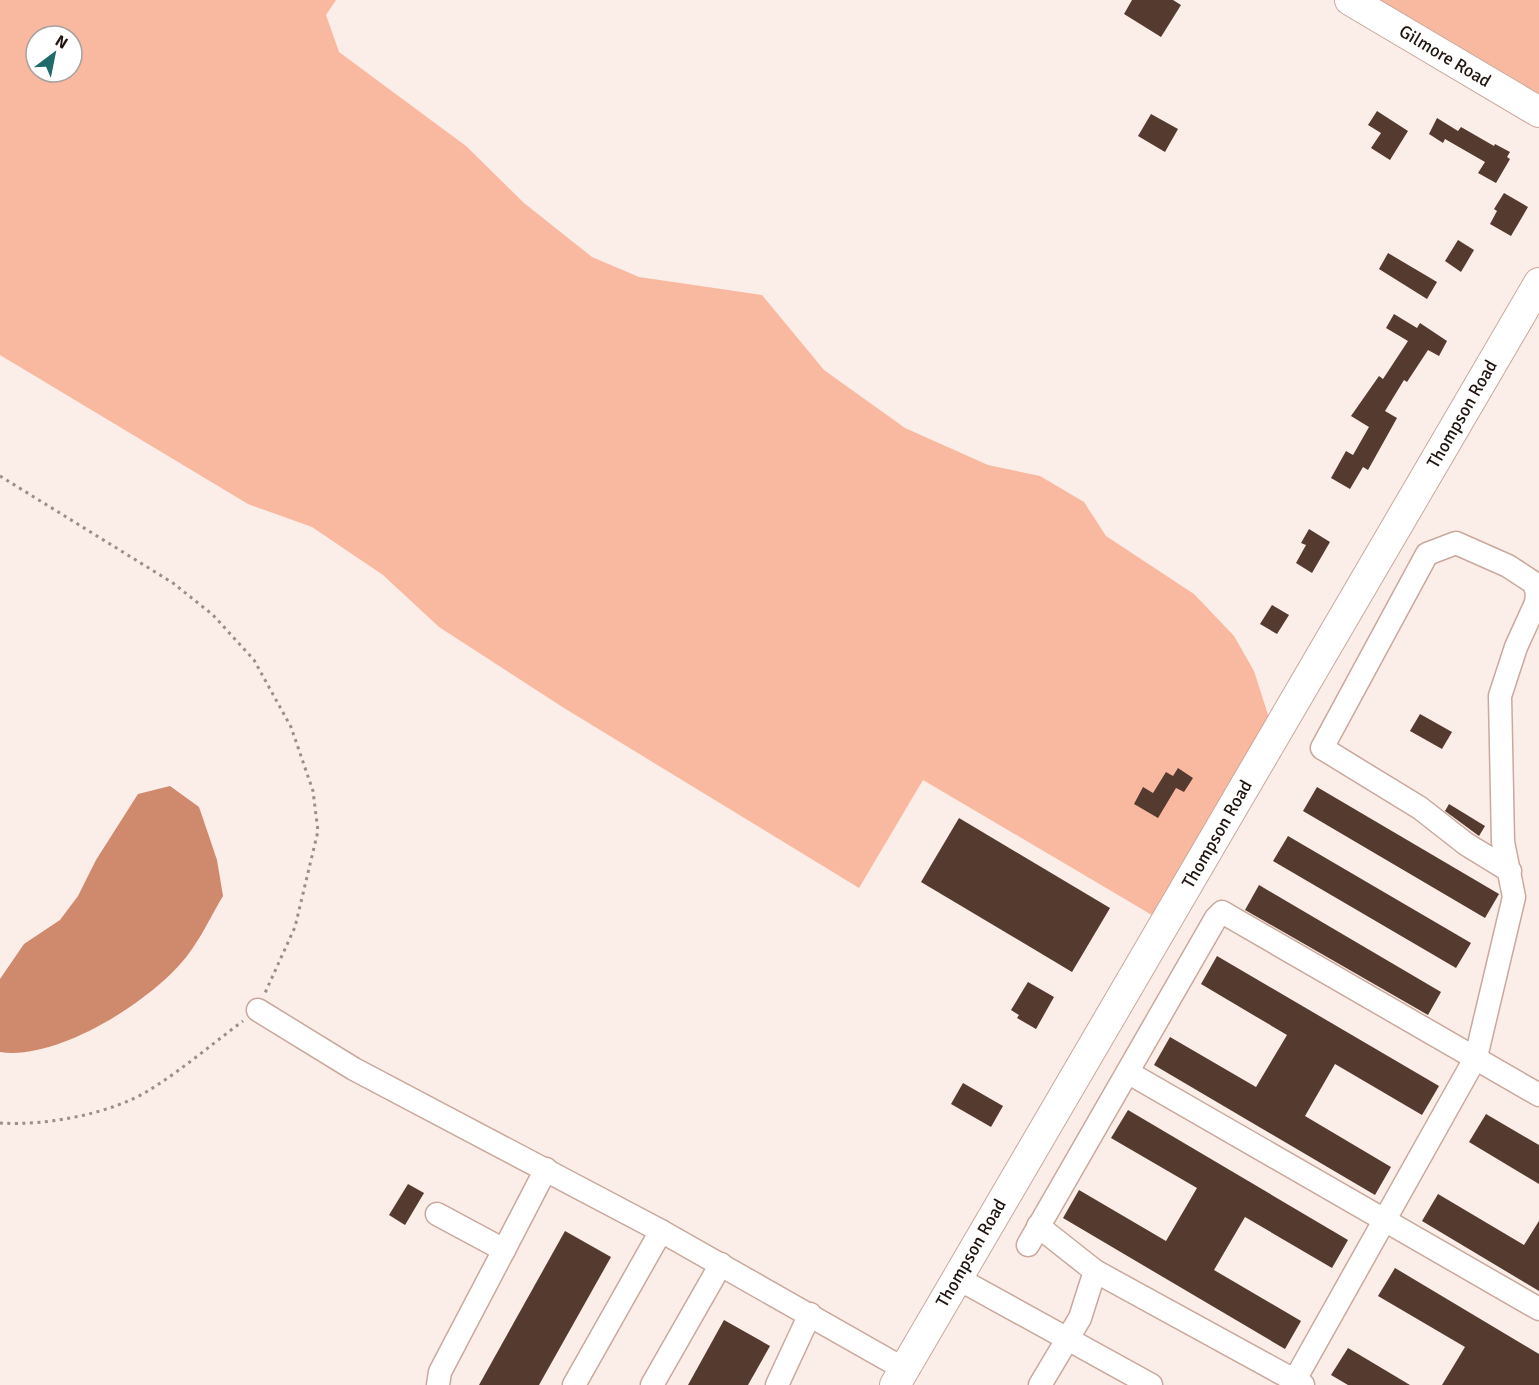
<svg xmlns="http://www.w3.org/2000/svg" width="1539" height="1385" viewBox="0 0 1539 1385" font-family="Signika,sans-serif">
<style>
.green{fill:#f9b9a0;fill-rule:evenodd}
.water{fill:#cf896c}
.building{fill:#553a2f}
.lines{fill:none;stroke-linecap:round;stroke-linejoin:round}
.minor-casing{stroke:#c9a99c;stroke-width:25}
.major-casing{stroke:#c9a99c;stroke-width:32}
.path{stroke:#9a8e88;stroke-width:3;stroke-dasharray:3 4.5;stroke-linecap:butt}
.minor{stroke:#fff;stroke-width:22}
.major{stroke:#fff;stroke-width:30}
.labels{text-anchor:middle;stroke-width:6;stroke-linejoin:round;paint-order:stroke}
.street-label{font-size:18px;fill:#201510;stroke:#fff}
</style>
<rect width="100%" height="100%" fill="#fbede7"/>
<!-- green -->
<g class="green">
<path d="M0,0H336L326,15L339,52L466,146L524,203L592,257L639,277L762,295L824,370L905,428L988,465L1040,476L1084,502L1106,536L1194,594L1234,636L1254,671L1270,721L1157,918L923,780L859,888L564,708L439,627L383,575L312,527L248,504L0,355ZM36,36H72V72H36Z"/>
<path d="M1376,0H1539V97Z"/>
</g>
<!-- water -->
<path class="water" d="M170,786L199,807L217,860L223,896C211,916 201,938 187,956C153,1000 58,1061 0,1052V979L24,944L60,920L78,896L96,860L138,794Z"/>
<!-- building -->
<g class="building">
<path d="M1132,0H1173L1181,5L1161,37L1124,14Z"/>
<path d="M1377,111L1408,131L1390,160L1371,148L1381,133L1368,125Z"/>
<path d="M1151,114L1178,129L1165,152L1138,136Z"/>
<path d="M1437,118L1458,131L1461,127L1494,146L1495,144L1510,152L1507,157L1510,159L1496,183L1478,173L1485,162L1445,139L1443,143L1429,134Z"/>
<path d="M1504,193L1528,207L1511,236L1490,224L1497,211L1494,209Z"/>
<path d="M1458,240L1474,250L1461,272L1445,261Z"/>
<path d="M1388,253L1437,282L1427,299L1379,269Z"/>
<path d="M1394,314L1417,328L1420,323L1447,341L1439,356L1428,350L1407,382L1404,380L1385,411L1397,418L1368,470L1363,467L1350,489L1331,478L1346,451L1353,455L1369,427L1351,416L1379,376L1383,379L1408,341L1386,328Z"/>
<path d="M1309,529L1330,542L1312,573L1296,563L1306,545L1301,543Z"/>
<path d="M1272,605L1289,615L1277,634L1260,624Z"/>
<path d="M1420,714L1452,732L1442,749L1410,731Z"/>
<path d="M1178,768L1193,778L1184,792L1176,788L1158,818L1134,804L1143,787L1153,793L1166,772L1173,776Z"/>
<path d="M1317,787L1499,894L1485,918L1303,811Z"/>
<path d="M1449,804L1485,826L1479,836L1445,811Z"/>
<path d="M959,818L1110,908L1072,972L921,882Z"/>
<path d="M1288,836L1471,943L1456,968L1273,861Z"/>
<path d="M1259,885L1441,992L1428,1015L1245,910Z"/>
<path d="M1217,956L1439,1086L1422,1115L1335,1064L1305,1116L1391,1167L1375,1195L1154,1065L1170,1037L1256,1087L1287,1035L1201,984Z"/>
<path d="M1028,982L1054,997L1036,1029L1017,1018L1019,1015L1011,1010Z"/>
<path d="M963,1083L1003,1106L991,1127L951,1104Z"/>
<path d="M1128,1110L1348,1240L1332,1268L1245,1217L1214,1270L1301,1321L1285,1349L1063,1218L1079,1190L1166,1241L1197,1188L1111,1138Z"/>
<path d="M1486,1114L1539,1145V1184L1469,1142Z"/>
<path d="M408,1184L424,1193L405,1225L389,1215Z"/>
<path d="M1438,1194L1524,1245L1539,1221V1291L1422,1221Z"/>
<path d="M565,1231L611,1257L539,1385H479Z"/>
<path d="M1395,1268L1539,1354V1385H1442L1465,1347L1378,1296Z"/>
<path d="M724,1320L770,1346L748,1385H688Z"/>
<path d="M1348,1348L1410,1385H1348L1331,1375Z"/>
</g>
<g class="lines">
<!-- minor casing -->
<g class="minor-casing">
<g id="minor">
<path d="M258,1010L354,1069L661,1231L904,1369"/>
<path d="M1129,1073L1539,1309"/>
<path d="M437,1214L504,1250L546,1169"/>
<path d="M1038,1226L1095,1271L1303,1385"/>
<path d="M1028,1245L1216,918L1222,912L1539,1095"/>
<path d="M957,1278L1151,1385"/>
<path d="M438,1385L440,1372L504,1250"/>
<path d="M574,1385L661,1231"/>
<path d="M652,1385L721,1264"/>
<path d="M777,1385L810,1314"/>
<path d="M1040,1385L1080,1318L1095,1271"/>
<path d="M1292,1385L1476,1057L1514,897L1503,842L1500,696L1516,647L1536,603L1537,593L1534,583L1508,566L1456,543L1427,554L1322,748L1420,808L1466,844L1510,871"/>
</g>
</g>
<!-- major casing -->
<g class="major-casing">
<g id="major">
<path d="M1350,0L1539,112"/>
<path d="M895,1385L1539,283"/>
</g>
</g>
<!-- path -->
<g class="path">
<path d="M0,476L173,583L213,615L254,660L291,727L313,791L318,831L295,927L265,993"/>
<path d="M0,1123C45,1126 112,1114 151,1089C183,1069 212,1044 243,1021"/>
</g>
<!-- minor -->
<use href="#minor" class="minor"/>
<!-- major -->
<use href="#major" class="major"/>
</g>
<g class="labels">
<!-- street labels -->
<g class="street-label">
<text transform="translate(1445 56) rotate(31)" y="6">Gilmore Road</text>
<text transform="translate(1462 414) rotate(-60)" y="6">Thompson Road</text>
<text transform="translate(1217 834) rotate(-60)" y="6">Thompson Road</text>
<text transform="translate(971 1253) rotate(-60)" y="6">Thompson Road</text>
</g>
</g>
<!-- north arrow -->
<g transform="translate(54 54) rotate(32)"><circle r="28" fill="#ffffff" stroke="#a6a19f" stroke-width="1.5"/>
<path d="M0-4.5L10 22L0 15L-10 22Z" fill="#1f6b6a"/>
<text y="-9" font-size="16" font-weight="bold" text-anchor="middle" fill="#201510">N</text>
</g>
</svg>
